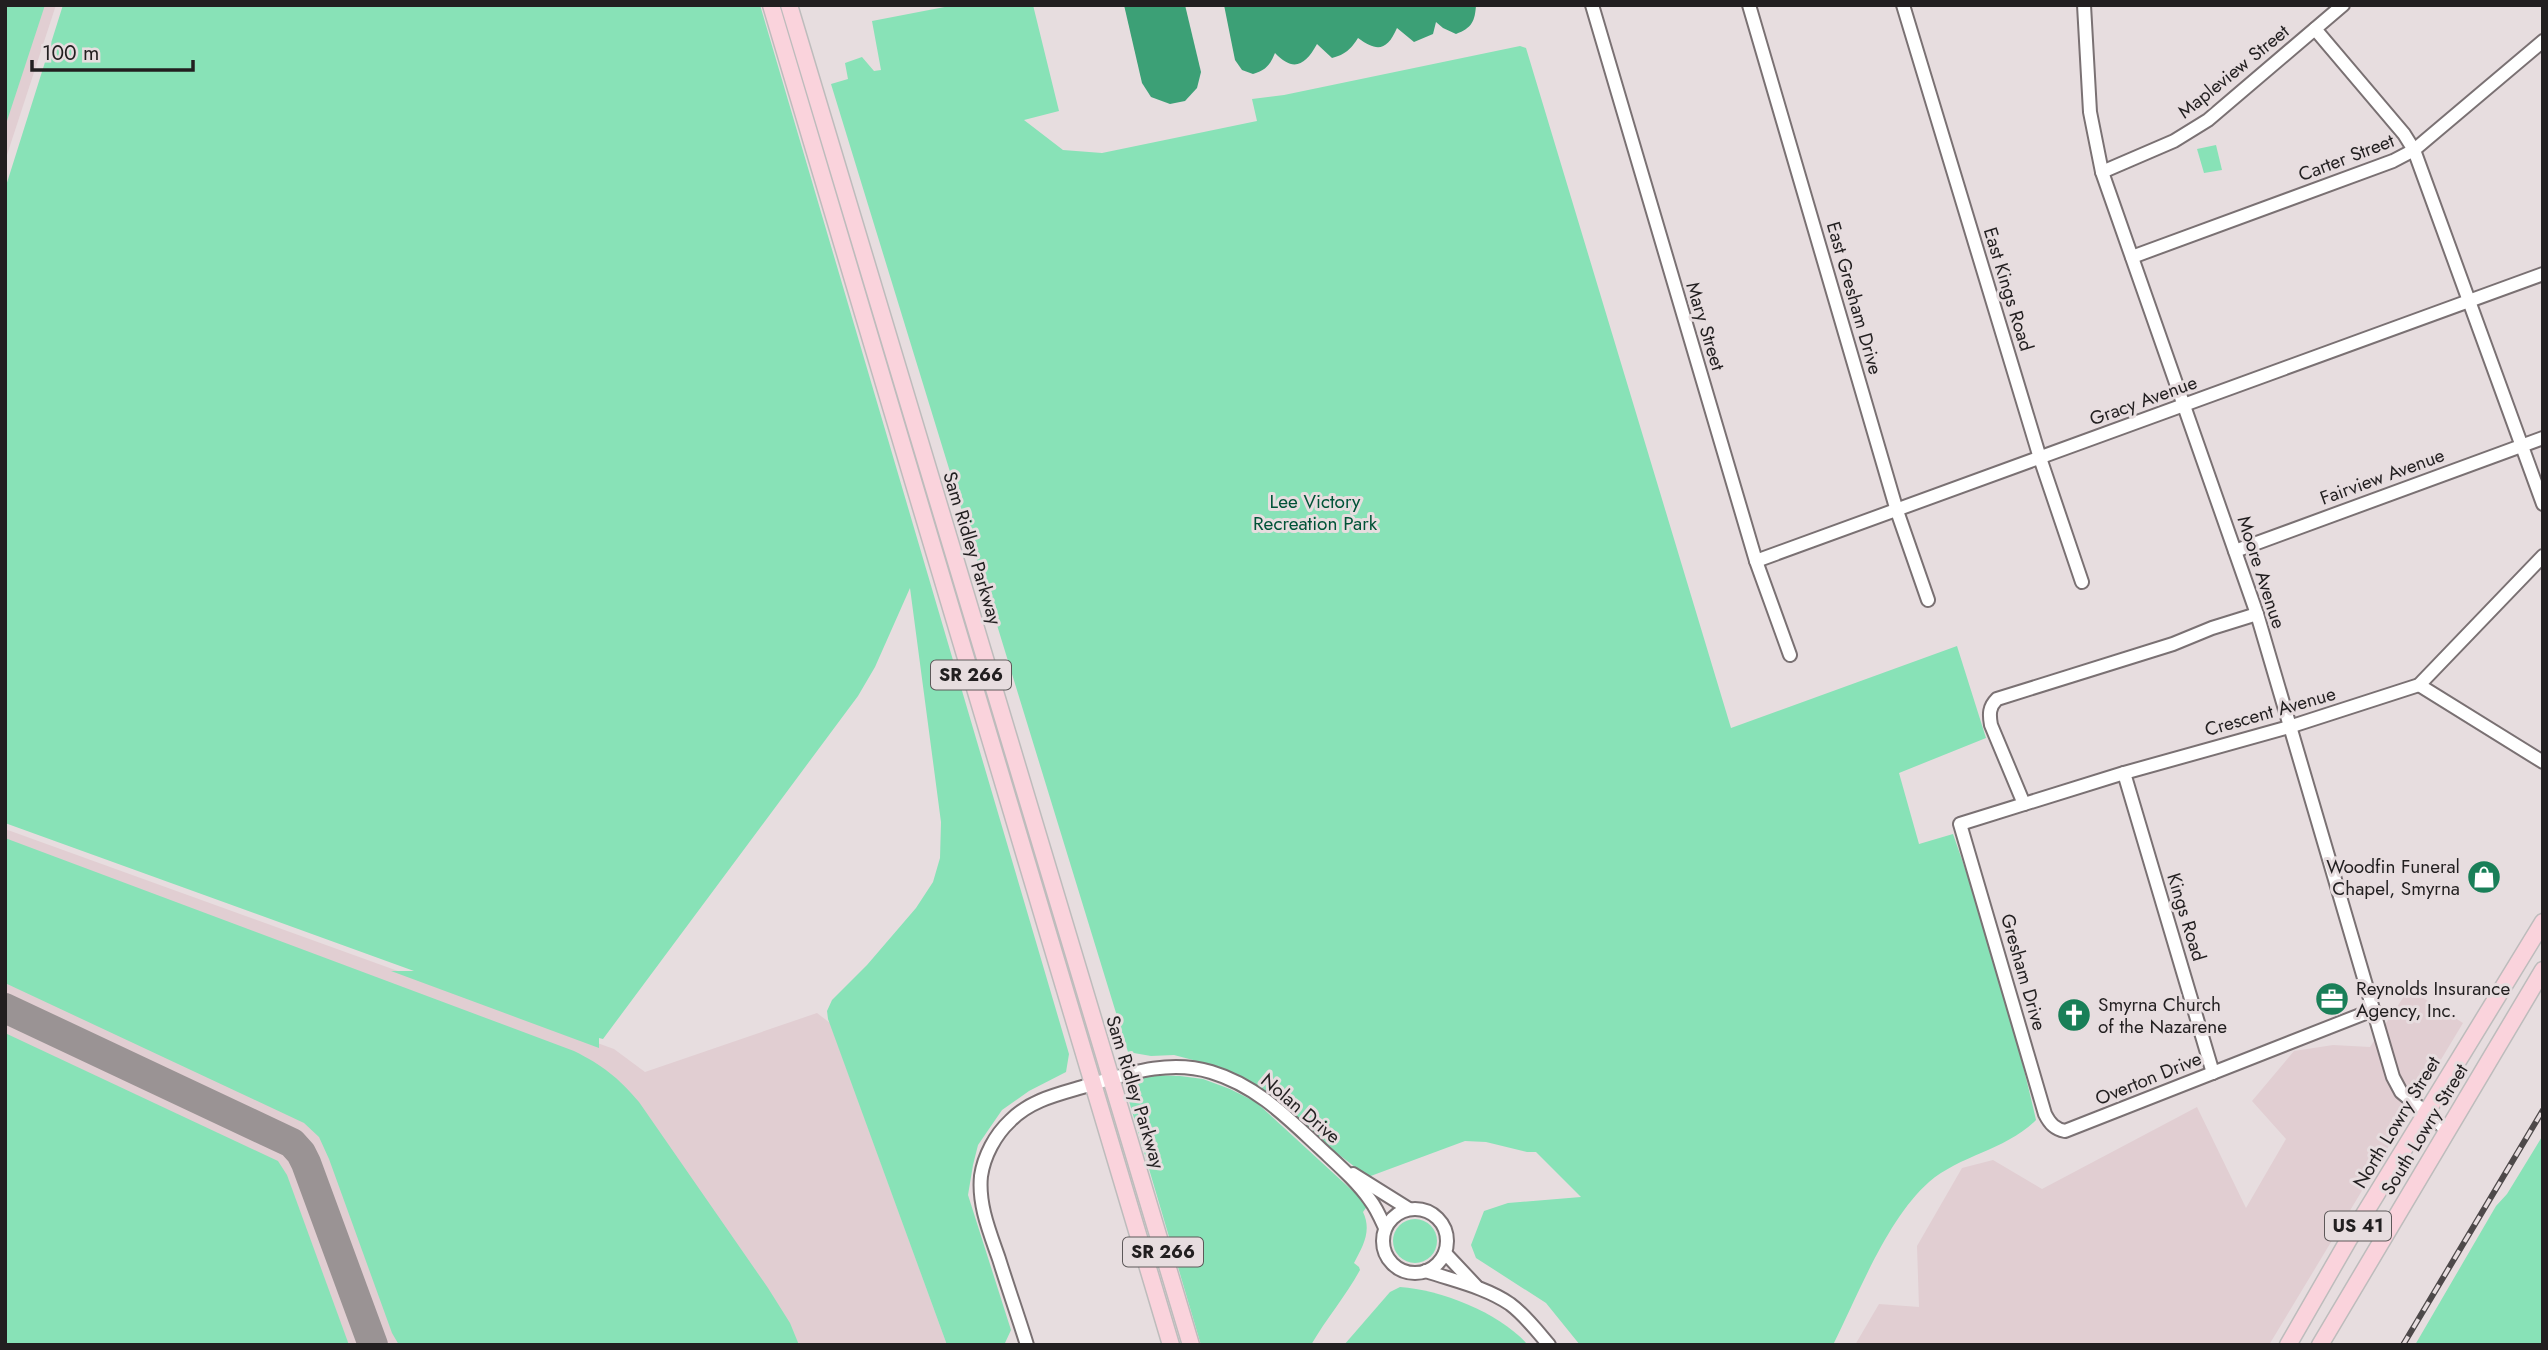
<svg xmlns="http://www.w3.org/2000/svg" width="2548" height="1350" viewBox="0 0 2548 1350" font-family="Jost,sans-serif">
<style>
.built{fill:#e1ced2}
.green{fill:#88e2b7}
.water{fill:#3ca076}
.lines{fill:none;stroke-linecap:round;stroke-linejoin:round}
.taxiway{stroke:#9a9394;stroke-width:30}
.minor-casing{stroke:#7a7173;stroke-width:16}
.major-casing{stroke:#bdbcbc;stroke-width:19}
.minor{stroke:#fff;stroke-width:12}
.major{stroke:#fad3dc;stroke-width:16}
.rail-casing{stroke:#4e494a;stroke-width:6}
.rail{stroke:#e7dddf;stroke-width:3.5;stroke-dasharray:10;stroke-linecap:butt}
.labels{text-anchor:middle;stroke-width:6;stroke-linejoin:round;paint-order:stroke}
.shield{fill:#e7dddf;stroke:#5d5859;stroke-width:2}
.shield-label{font-size:18px;font-weight:bold;fill:#221f20}
.street-label{font-size:19px;fill:#221f20;stroke:#e7dddf}
.park-label{font-size:19px;fill:#005337;stroke:#e7dddf}
.poi-label{font-size:19px;fill:#221f20;stroke:#e7dddf;text-anchor:start}
</style>
<rect width="100%" height="100%" fill="#e7dddf"/>
<!-- built -->
<g class="built">
<path d="M5,5H56L5,161Z"/>
<path d="M5,829L614,1049L645,1072L817,1013L830,1023L947,1345H5Z"/>
<path d="M2409,989L2463,1023L2269,1345H1855L1879,1304L1919,1307L1917,1246L1962,1168L1993,1160L2042,1189L2197,1107L2246,1208L2286,1139L2252,1101L2294,1051L2333,1045L2370,1047Z"/>
</g>
<!-- green -->
<g class="green">
<path d="M5,5H45L5,127Z"/>
<path d="M63,5H760L1069,1054L1066,1072L1029,1091L1002,1110L978,1145L973,1165L968,1195L1011,1330L1005,1343L947,1345L828,1019L827,1011L832,1000L867,965L916,908L933,882L940,858L941,822L910,588L875,667L858,696L603,1039L599,1038V1048L391,971H414L5,823V189Z"/>
<path d="M955,5H1033L1059,111L1024,120L1063,150L1102,153L1257,121L1252,99L1284,95L1520,46L1526,48L1731,728L1957,646L1986,738L1899,773L1919,844L1953,834C1986,927 2014,1024 2036,1120C2006,1150 1960,1155 1929,1182C1887,1219 1858,1295 1833,1345H1580L1546,1303L1476,1258L1471,1245L1484,1211L1508,1203L1581,1197L1536,1152H1527L1486,1142L1465,1141L1368,1177L1312,1134L1259,1087L1212,1065L1174,1055L1151,1056L1128,1052L831,84L848,79L845,63L862,57L874,71L881,70L872,21Z"/>
<path d="M2216,145L2222,170L2204,173L2197,149Z"/>
<path d="M5,838L574,1051C602,1065 618,1077 639,1102L768,1288L790,1323L799,1345H399L392,1333L329,1159L319,1137L304,1123L5,983Z"/>
<path d="M5,1033L278,1161L287,1175L349,1345H5Z"/>
<path d="M1152,1075L1180,1076L1203,1079L1230,1089L1256,1102L1368,1205L1363,1212C1372,1231 1363,1246 1354,1263L1359,1267L1360,1270C1345,1297 1326,1319 1311,1345H1201L1126,1091C1132,1080 1140,1078 1152,1075Z"/>
<path d="M2543,1135V1345H2415L2496,1206L2507,1194Z"/>
<circle cx="1415" cy="1241" r="22"/>
<path d="M1400,1287C1442,1290 1500,1313 1528,1345H1344L1390,1292Z"/>
</g>
<!-- water -->
<g class="water">
<path d="M1124,5H1185L1201,72L1197,88L1185,101L1170,104L1151,97L1142,83Z"/>
<path d="M1224,5H1476C1475,21 1472,28 1456,34L1443,28L1436,22L1433,34L1414,42L1397,28C1387,51 1377,52 1358,38C1350,50 1346,54 1332,58L1317,44C1305,66 1293,72 1275,53C1270,65 1266,70 1253,74L1242,70L1235,60Z"/>
</g>
<g class="lines">
<!-- taxiway -->
<path class="taxiway" d="M5,1008L292,1143L301,1153L306,1163L373,1345"/>
<!-- minor casing -->
<g class="minor-casing">
<g id="minor">
<path d="M1592,5L1756,561L1790,655"/>
<path d="M1749,5L1897,511L1928,600"/>
<path d="M1903,5L2040,458L2082,582"/>
<path d="M2084,5L2090,112L2102,172L2257,614L2393,1077L2401,1092L2448,1131"/>
<path d="M2315,29L2404,134L2414,150L2543,504"/>
<path d="M2102,172L2174,141L2208,120L2343,5"/>
<path d="M2132,257L2393,161L2414,150L2543,41"/>
<path d="M2235,551L2543,438"/>
<path d="M1756,561L2543,274"/>
<path d="M2419,685L2543,762"/>
<path d="M2124,773L2213,1073"/>
<path d="M2024,804L1991,725C1989,714 1989,707 1997,699L2173,644L2212,628L2257,614"/>
<path d="M2373,1010L2065,1131C2055,1129 2050,1124 2045,1114L1960,824L2124,773L2289,727L2419,685L2543,556"/>
<path d="M1353,1174L1409,1209"/>
<circle cx="1415" cy="1241" r="32"/>
<path d="M1445,1253L1476,1286"/>
<path d="M1426,1271C1455,1281 1485,1287 1510,1304C1525,1315 1537,1331 1549,1345"/>
<path d="M1027,1345C1018,1316 1008,1288 999,1259C990,1233 978,1205 981,1176C984,1156 995,1135 1010,1121C1030,1100 1059,1094 1086,1086C1127,1074 1168,1059 1211,1072C1255,1085 1286,1116 1319,1147C1337,1164 1356,1180 1370,1200C1377,1209 1381,1219 1385,1228"/>
</g>
</g>
<!-- major casing -->
<g class="major-casing">
<g id="major">
<path d="M771,5L1171,1345"/>
<path d="M789,5L1191,1345"/>
<path d="M2288,1345L2349,1239L2543,922"/>
<path d="M2320,1345L2543,970"/>
</g>
</g>
<!-- minor -->
<use href="#minor" class="minor"/>
<!-- major -->
<use href="#major" class="major"/>
<!-- rail casing -->
<g class="rail-casing">
<path id="rail" d="M2403,1345L2543,1110"/>
</g>
<!-- rail -->
<use href="#rail" class="rail"/>
</g>
<!-- icons -->
<defs>
<g id="shop-disc" transform="scale(1.75)"><circle r="9.5" fill="#197f58" stroke="#e7dddf"/><path d="M-5-2.5h2.3a2.7 3.5 0 0 1 5.4 0H5L5.5 6h-11ZM-1.5-2.5h3a1.5 2.3 0 0 0-3 0Z" fill="#fff"/></g>
<g id="office-disc" transform="scale(1.75)"><circle r="9.5" fill="#197f58" stroke="#e7dddf"/><path d="M-6-3h4V-5.5h4V-3h4V5H-6ZM-1-4.5V-3h2v-1.5ZM-6 0V1H6V0Z" fill="#fff"/></g>
<g id="church-disc" transform="scale(1.75)"><circle r="9.5" fill="#197f58" stroke="#e7dddf"/><path d="M-1.2-6h2.4v3.5h3.3v2.4h-3.3V6h-2.4V-.1h-3.3v-2.4h3.3Z" fill="#fff"/></g>
</defs>
<g fill-rule="evenodd">
<use href="#shop-disc" x="2484" y="877"/>
<use href="#office-disc" x="2332" y="999"/>
<use href="#church-disc" x="2074" y="1015"/>
</g>
<g class="labels">
<!-- shield labels -->
<g class="shield">
<rect x="931" y="660.5" width="80" height="29" rx="5"/>
<rect x="2325" y="1211.5" width="66" height="29" rx="5"/>
<rect x="1123" y="1237.5" width="80" height="29" rx="5"/>
</g>
<g class="shield-label">
<text x="971" y="681">SR 266</text>
<text x="2358" y="1232">US 41</text>
<text x="1163" y="1258">SR 266</text>
</g>
<!-- street labels -->
<g class="street-label">
<text transform="translate(2233 71) rotate(-39)" y="7">Mapleview Street</text>
<text transform="translate(2346 157) rotate(-21)" y="7">Carter Street</text>
<text transform="translate(2009 289) rotate(73)" y="7">East Kings Road</text>
<text transform="translate(1855 298) rotate(74)" y="7">East Gresham Drive</text>
<text transform="translate(1706 326) rotate(73)" y="7">Mary Street</text>
<text transform="translate(2143 400) rotate(-20)" y="7">Gracy Avenue</text>
<text transform="translate(2382 476) rotate(-20)" y="7">Fairview Avenue</text>
<text transform="translate(973 548) rotate(73)" y="7">Sam Ridley Parkway</text>
<text transform="translate(2262 572) rotate(72)" y="7">Moore Avenue</text>
<text transform="translate(2270 711) rotate(-16)" y="7">Crescent Avenue</text>
<text transform="translate(2187 917) rotate(73)" y="7">Kings Road</text>
<text transform="translate(2024 972) rotate(74)" y="7">Gresham Drive</text>
<text transform="translate(2148 1078) rotate(-22)" y="7">Overton Drive</text>
<text transform="translate(1136 1092) rotate(73)" y="7">Sam Ridley Parkway</text>
<text transform="translate(1301 1108) rotate(40)" y="7">Nolan Drive</text>
<text transform="translate(2396 1122) rotate(-59)" y="7">North Lowry Street</text>
<text transform="translate(2424 1129) rotate(-59)" y="7">South Lowry Street</text>
</g>
<!-- park labels -->
<g class="park-label">
<text x="1315" y="508">Lee Victory<tspan x="1315" dy="22">Recreation Park</tspan></text>
</g>
<!-- poi labels -->
<g class="poi-label">
<text x="2460" y="873" text-anchor="end">Woodfin Funeral<tspan x="2460" dy="22">Chapel, Smyrna</tspan></text>
<text x="2356" y="995">Reynolds Insurance<tspan x="2356" dy="22">Agency, Inc.</tspan></text>
<text x="2098" y="1011">Smyrna Church<tspan x="2098" dy="22">of the Nazarene</tspan></text>
</g>
</g>
<!-- border -->
<rect width="2548" height="1350" fill="none" stroke="#221f20" stroke-width="14"/>
<!-- scale -->
<path d="M32 60v10h161v-10" fill="none" stroke="#221f20" stroke-width="3.5"/>
<text x="42" y="60" font-size="21" fill="#221f20" stroke="#e7dddf" stroke-width="5" paint-order="stroke">100 m</text>
</svg>
